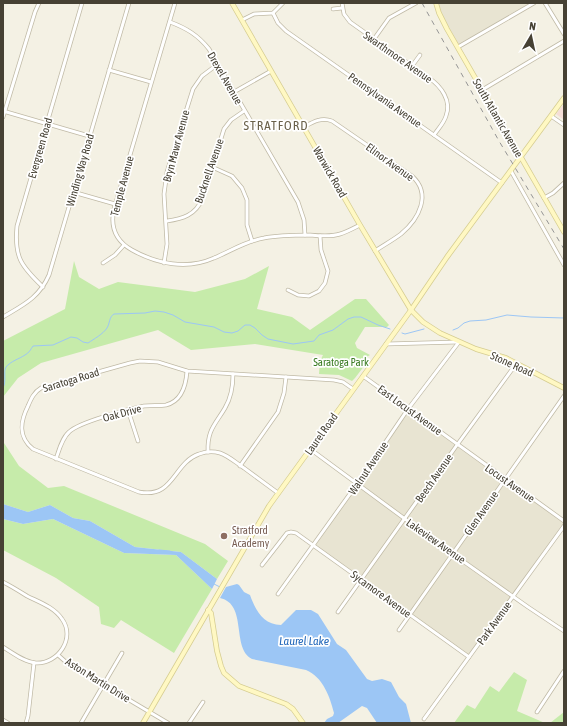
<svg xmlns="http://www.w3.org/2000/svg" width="567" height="726" viewBox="0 0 567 726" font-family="'Asap Condensed',sans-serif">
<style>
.residential{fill:#e8e4d2}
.medical{fill:#f5ded7}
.green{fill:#c6ebaa}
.water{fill:#9cc6f5}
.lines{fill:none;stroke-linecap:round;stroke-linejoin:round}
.stream{stroke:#9cc6f5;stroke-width:1}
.street-casing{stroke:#c0baa6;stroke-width:4.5}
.secondary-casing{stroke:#d6cd91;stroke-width:5.5}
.street{stroke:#fff;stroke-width:3}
.secondary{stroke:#fff8c3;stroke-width:4}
.rail{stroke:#959595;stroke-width:1;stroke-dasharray:5 5;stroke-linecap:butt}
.education-dot{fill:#8d6e63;stroke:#fff;stroke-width:1.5}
.labels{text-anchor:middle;stroke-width:3.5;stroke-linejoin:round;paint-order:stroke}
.street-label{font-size:11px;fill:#464134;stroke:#fff}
.park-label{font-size:11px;fill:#3a7c23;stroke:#fff}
.education-label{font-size:11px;fill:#785e54;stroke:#fff;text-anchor:start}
.water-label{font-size:12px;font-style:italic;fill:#2569ba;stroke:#fff}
.quarter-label{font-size:13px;letter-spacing:1px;fill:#6a614a;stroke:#fff}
</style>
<rect width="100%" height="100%" fill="#f4f1e4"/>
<!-- residential -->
<g class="residential">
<path d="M436,3H535L458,47Z"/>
<path d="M408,409L564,521V526L469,657L313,545Z"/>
</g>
<!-- medical -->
<path class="medical" d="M564,104V120L556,114Z"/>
<!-- green -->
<g class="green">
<path d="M74,261L79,277L99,289L118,282L195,292L245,279L269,266L257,309L292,317L310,330L355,299H366L389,325L387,327H365L355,343L357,348L370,355L365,358L368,361L355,378L352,381L339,375L319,374L320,361L323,355L255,344L191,350L158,330L41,363L18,378L3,397L4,443L19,466L48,488L64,486L205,544L228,561L217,579L181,552L135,547L90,521L73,518L50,505L28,512L3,504V341L65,309Z"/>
<path d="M3,519L23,524L53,519L124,553L176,555L212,589L174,653L121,620L114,628L101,624L99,607L56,578L3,550Z"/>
<path d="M514,672L527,680L517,711L545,723H454L467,705L475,709L490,686L499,692Z"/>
<path d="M564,712V723H550Z"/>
</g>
<!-- water -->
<g class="water">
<path d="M3,504L28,512L50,505L73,518L90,521L135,547L181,552L217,579L212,589L176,555L124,553L53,519L23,524L3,519Z"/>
<path d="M237,584L239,585L244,592L250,595C255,609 263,625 281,625L296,610H311L318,614L337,644L346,650L367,679L372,681L382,679L391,682L399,697L406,704L411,723H377L367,708L362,706L338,723H324L327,719L333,716L334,713C330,697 323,677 306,670L252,659C231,648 248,604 220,598L226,587Z"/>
</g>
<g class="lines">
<!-- stream -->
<g class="stream">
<path d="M453,330L458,328L464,323L470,321L486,320L507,315L531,317L564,318"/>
<path d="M402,333L405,334L424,329"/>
<path d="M3,388C7,381 3,372 6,367C11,361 19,359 25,355C29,353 31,349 33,346L53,345L71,337L77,338L83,342L88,343C94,339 103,334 107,328C110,323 109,317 114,314L145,313L155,311L164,312L173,315L185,322L214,327L224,332L232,333L238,331L245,325H250L255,328L262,335L268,339L293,344L314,341L319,335L333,330L348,319L354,317H361L378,325L390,329"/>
<path d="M159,550L170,551"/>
<path d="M214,584L220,587"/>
</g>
<!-- street casing -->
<g class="street-casing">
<g id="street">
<path d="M175,3L114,209C110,227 116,241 132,250C157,264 187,270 214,258C231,251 246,241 264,238C279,235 295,235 310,235C320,236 331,237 340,234C347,232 354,228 360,225"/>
<path d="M342,3L344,14L350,22L429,78C441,86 452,101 446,116C444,123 438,129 434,135"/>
<path d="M545,3L564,34"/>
<path d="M333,9L342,8"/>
<path d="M273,13L278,23L286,31L502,183"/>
<path d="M242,20L254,14L273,13L283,3"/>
<path d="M170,22C186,28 198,35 209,49L298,202L304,220L305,235"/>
<path d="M374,39L389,18L416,3"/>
<path d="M458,47L534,3"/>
<path d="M412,66L420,55"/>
<path d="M109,70L151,82"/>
<path d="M482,90L564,41"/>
<path d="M234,92L271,71"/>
<path d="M3,111L89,136"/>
<path d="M551,116L564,125"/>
<path d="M3,117L35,12L39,3"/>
<path d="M304,127C313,122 321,117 332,121L412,176C432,194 419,219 401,234C393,240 384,245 375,251"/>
<path d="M212,167L232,176L242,188L247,200V225L252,241"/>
<path d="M511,171L564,265"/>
<path d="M73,192L115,204"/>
<path d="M544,198L553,193L564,183"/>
<path d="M167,221C182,219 196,215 202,199L224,129L231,120L244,111"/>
<path d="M103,263L115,255L124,245"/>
<path d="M164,263L167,244L164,194L167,172L193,89L202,76L218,64"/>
<path d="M43,287C21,266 14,257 17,226L82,3"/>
<path d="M288,290L298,295L309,296L319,291L325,283L328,271L321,250L320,236"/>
<path d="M3,317C23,305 39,298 49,275L129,3"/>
<path d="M386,344L458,342"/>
<path d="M363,376L564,521"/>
<path d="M128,410L138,441"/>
<path d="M310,449L443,547L528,607L564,631"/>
<path d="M208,452C207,430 215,425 225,408C231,398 233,386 233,374"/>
<path d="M56,459C59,450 62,438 69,432C79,422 129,409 144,406C152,405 159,406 166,405C182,401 186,386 187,371"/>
<path d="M240,466L278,412L284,393L286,377"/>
<path d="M278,493C267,485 255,476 244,468C236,463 229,456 220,453C213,451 207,451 199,454C173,463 174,499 139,492L33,449C18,437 20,422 28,406C31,399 34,392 41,388L130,363L140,361L158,362L187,371L334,380L343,382L353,389"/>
<path d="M262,565L287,533L291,532L296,533L469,657"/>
<path d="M3,582C11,586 19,591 27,596C39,602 54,607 62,619C76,638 58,664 36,663C24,662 13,653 3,647"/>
<path d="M278,594L357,484L408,409L459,342"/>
<path d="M338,612L457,445L516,364"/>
<path d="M399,630L564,396"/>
<path d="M58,655L67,663L168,723"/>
<path d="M537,712L564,671"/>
<path d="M424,719L564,526"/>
<path d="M3,720L8,723"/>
<path d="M26,723L28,716L34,663"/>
<path d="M81,723L122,653"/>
<path d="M189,723L203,702"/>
</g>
</g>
<!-- secondary casing -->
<g class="secondary-casing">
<g id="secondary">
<path d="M232,3L360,225L411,310L423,322L440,333L476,349L506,358L564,388"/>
<path d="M436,3L439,13L447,29L564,232"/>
<path d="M208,610L211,613L217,651L221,666L224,673L239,686L286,704L293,709L303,723"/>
<path d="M143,723L269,506L411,310L447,257L564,98"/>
</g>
</g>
<!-- street -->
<use href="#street" class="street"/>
<!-- secondary -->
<use href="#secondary" class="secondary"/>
<!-- rail -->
<path class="rail" d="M422,3L499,141L564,249"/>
</g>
<!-- markers -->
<circle class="education-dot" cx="224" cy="536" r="4"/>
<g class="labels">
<!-- street labels -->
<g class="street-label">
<text transform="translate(398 57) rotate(35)" y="4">Swarthmore Avenue</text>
<text transform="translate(225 78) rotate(60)" y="4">Drexel Avenue</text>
<text transform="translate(385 100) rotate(35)" y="4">Pennsylvania Avenue</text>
<text transform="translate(498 118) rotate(60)" y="4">South Atlantic Avenue</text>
<text transform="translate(176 146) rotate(-75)" y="4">Bryn Mawr Avenue</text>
<text transform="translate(40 148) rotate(-74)" y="4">Evergreen Road</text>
<text transform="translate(390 162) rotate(36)" y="4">Elinor Avenue</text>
<text transform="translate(80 170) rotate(-74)" y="4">Winding Way Road</text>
<text transform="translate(209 171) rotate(-71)" y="4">Bucknell Avenue</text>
<text transform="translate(330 172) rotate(60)" y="4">Warwick Road</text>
<text transform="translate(122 186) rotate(-75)" y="4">Temple Avenue</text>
<text transform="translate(512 364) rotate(24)" y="4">Stone Road</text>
<text transform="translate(71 380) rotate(-17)" y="4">Saratoga Road</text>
<text transform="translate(410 410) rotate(36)" y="4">East Locust Avenue</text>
<text transform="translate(122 413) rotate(-15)" y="4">Oak Drive</text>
<text transform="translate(321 434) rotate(-55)" y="4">Laurel Road</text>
<text transform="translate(368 468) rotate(-56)" y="4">Walnut Avenue</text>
<text transform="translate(434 478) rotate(-55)" y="4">Beech Avenue</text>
<text transform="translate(510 483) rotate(35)" y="4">Locust Avenue</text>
<text transform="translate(481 513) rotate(-55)" y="4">Glen Avenue</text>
<text transform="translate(436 541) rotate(35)" y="4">Lakeview Avenue</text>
<text transform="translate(381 594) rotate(36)" y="4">Sycamore Avenue</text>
<text transform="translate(494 623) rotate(-54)" y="4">Park Avenue</text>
<text transform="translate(98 680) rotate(32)" y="4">Aston Martin Drive</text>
</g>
<!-- park labels -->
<g class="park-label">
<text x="341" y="366">Saratoga Park</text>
</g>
<!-- education labels -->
<g class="education-label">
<text x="232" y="534">Stratford<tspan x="232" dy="13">Academy</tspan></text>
</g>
<!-- water labels -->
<g class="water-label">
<text x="304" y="645">Laurel Lake</text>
</g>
<!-- quarter labels -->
<g class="quarter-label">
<text x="276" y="130">STRATFORD</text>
</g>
</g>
<!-- border -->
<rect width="567" height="726" fill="none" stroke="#464134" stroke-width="8"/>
<!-- north arrow -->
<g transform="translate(531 36) rotate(9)" stroke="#ffffff" stroke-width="3" paint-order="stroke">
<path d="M0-3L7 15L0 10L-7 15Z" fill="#464134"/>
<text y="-6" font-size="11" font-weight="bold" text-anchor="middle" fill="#464134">N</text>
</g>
</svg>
